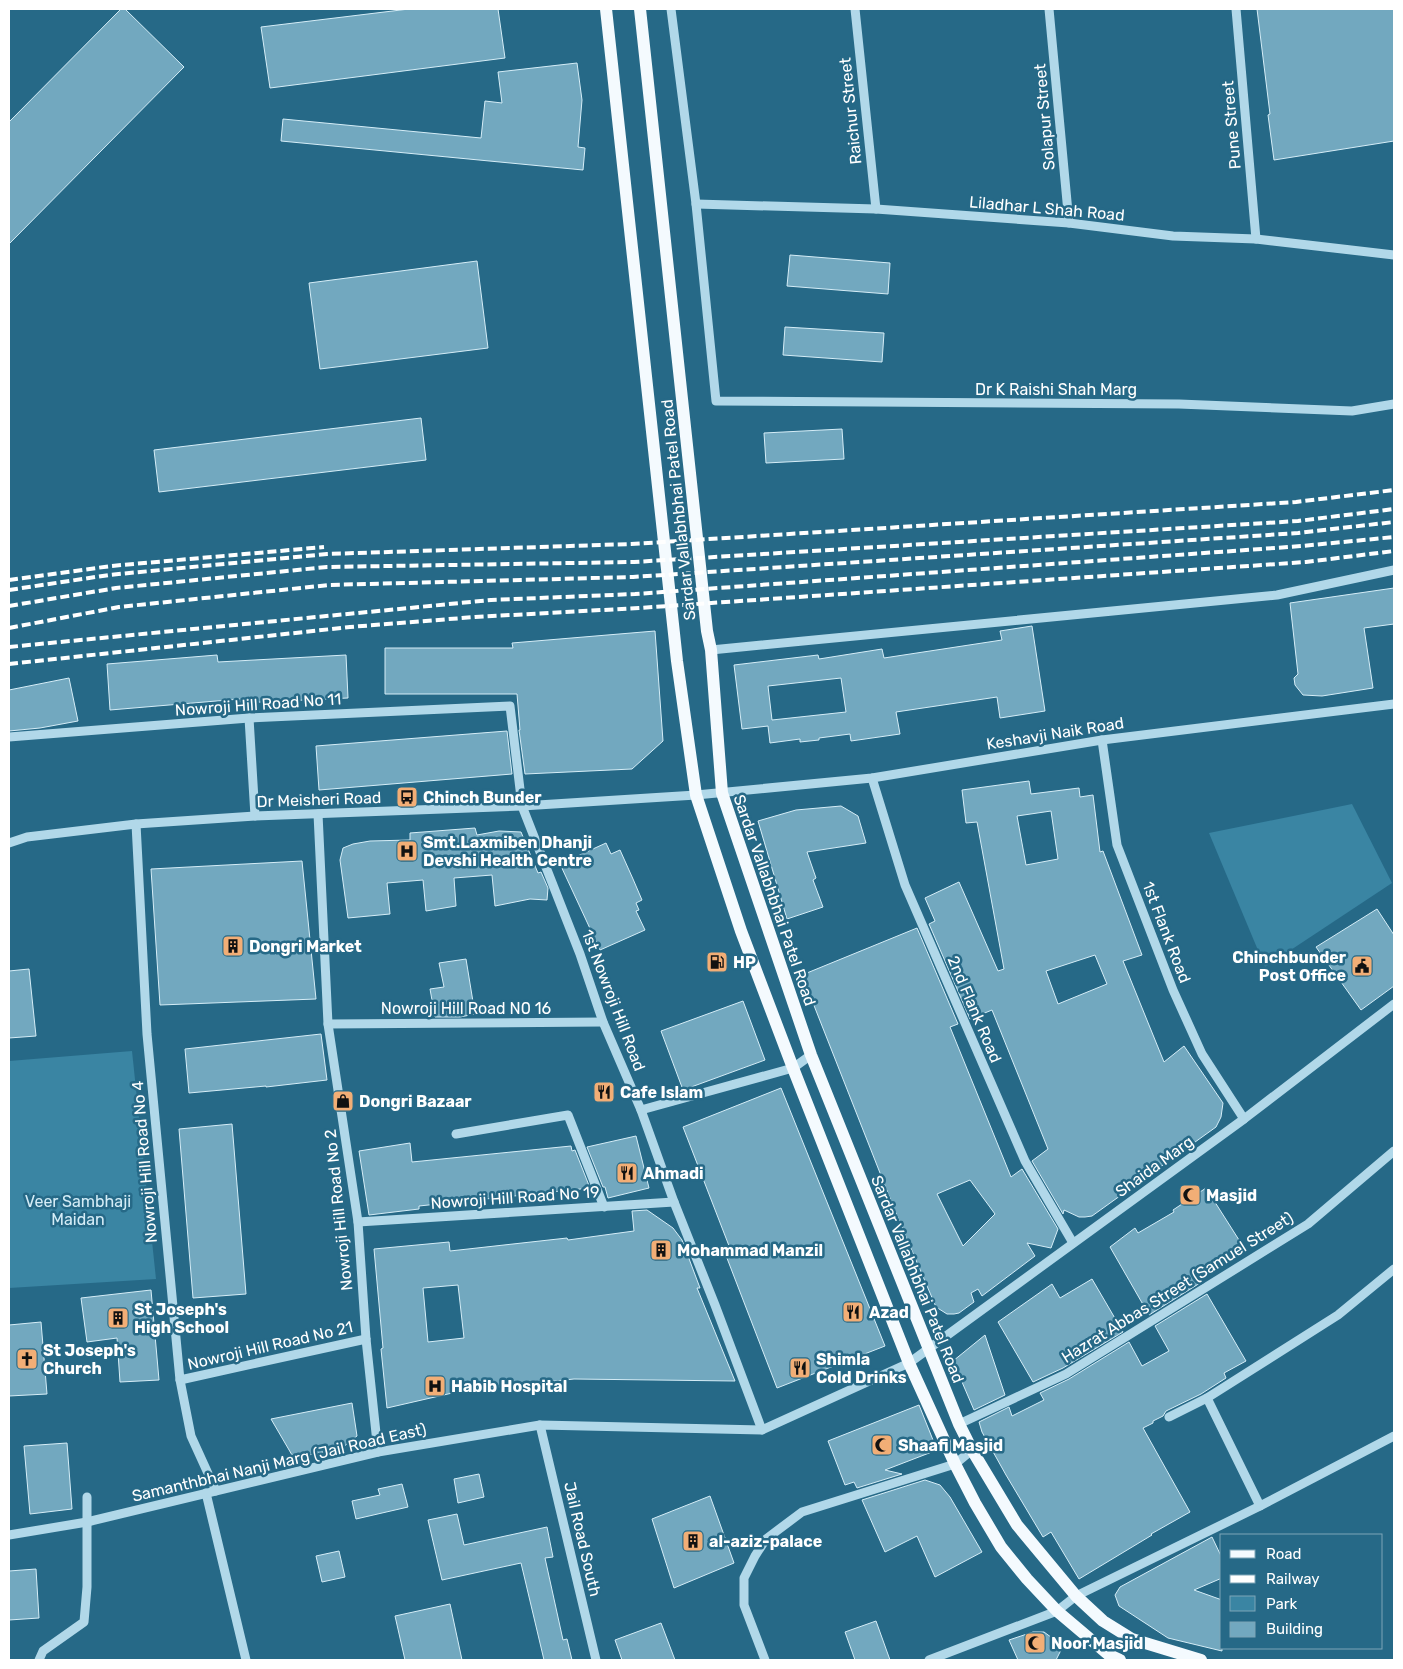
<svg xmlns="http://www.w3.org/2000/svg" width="1403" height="1669" viewBox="0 0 1403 1669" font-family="Rubik,sans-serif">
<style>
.green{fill:#3a85a3}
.building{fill:#72a8bf;stroke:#d5edf7;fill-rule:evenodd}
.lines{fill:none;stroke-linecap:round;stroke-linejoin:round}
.minor{stroke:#b1d8e9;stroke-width:9}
.major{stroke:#f4fafe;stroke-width:12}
.rail{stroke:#fff;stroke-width:4;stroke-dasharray:9 4;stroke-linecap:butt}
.labels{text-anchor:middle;stroke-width:5;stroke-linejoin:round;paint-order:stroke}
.street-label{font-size:16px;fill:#fff;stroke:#266987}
.poi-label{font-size:16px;font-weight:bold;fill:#fff;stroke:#266987;text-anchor:start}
.park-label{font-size:16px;fill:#d5edf7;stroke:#266987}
</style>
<rect width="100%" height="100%" fill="#266987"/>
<!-- green -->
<g class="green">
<path d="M1352,804L1392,883L1265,967L1209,833Z"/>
<path d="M132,1051L156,1279L9,1288V1061Z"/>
</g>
<!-- building -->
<g class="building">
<path d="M121,9H125L184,67L9,244V122Z"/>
<path d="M409,9H498L505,58L270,88L261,27Z"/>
<path d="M1257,9H1394V141L1274,160L1268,115L1270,114Z"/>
<path d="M577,63L582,100L578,147L585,148L583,170L281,141L283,119L481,138L485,101L502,103L498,72Z"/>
<path d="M790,255L890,263L888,294L787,286Z"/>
<path d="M477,261L488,348L320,369L309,283Z"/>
<path d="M785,327L884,333L882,362L783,355Z"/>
<path d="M421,418L426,460L159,492L154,450Z"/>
<path d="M842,429L844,459L766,463L764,433Z"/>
<path d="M1394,588V624L1364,628L1373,688L1322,696L1303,695L1295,685L1294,678L1298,674L1290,603Z"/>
<path d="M1032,626L1045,711L1000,718L997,697L896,712L900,734L851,741L850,734L819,738V740L800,742V739L770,743L768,726L742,729L734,665L818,655L819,659L882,649L884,658L1002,640L1000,631ZM841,678L846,712L772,720L768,686Z"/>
<path d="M655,631L663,741L632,769L525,774L519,730H520L517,694H385V648H513L512,643Z"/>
<path d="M217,655L218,662L346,655L348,698L240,703V699L110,710L107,664Z"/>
<path d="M69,678L78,721L40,728L9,731V690Z"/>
<path d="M507,731L512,774L319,790L316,746Z"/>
<path d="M1029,781L1031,794L1079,788L1080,797L1093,795L1100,852L1103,851L1142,955L1123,961L1164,1062L1184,1046L1223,1103L1221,1117L1216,1127L1092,1216L1085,1217H1079L1064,1210L1063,1214L1032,1161L1048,1149L992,1010L970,1019L929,924L935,921L925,898L959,882L998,971L1004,969L977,822L966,823L962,790ZM1051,811L1058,859L1026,865L1017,816ZM1095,955L1107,984L1058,1004L1046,971Z"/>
<path d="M841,806L858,816L866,843L807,852L816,878L813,880L823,907L787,919L758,821L796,810Z"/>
<path d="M475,828L477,835L499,831L521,832L538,873L541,872L548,888L547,900L530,899L495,906L492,875L454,878L456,906L426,911L423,880L387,883L390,914L348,918L340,860L343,848L353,844L370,841L410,840V833Z"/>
<path d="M606,843L611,854L620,850L633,879L642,900L636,903L639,910L636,911L645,930L600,950L560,864Z"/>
<path d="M302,861L316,999L160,1005L151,869Z"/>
<path d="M1377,909L1394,935V986L1361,1010L1316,947Z"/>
<path d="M917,928L958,1024L950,1027L1011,1177L1022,1169L1058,1229L1051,1248L1027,1243L1035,1256L982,1296L978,1289L971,1293L974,1302L959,1313L954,1314H947L936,1307L895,1211L802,975ZM970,1180L995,1214L963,1246L937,1194Z"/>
<path d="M466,959L475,1014L460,1017H435L430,989L444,987L439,963Z"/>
<path d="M29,969L36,1036L9,1038V971Z"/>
<path d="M743,1001L765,1060L683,1090L661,1031Z"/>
<path d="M321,1034L327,1080L266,1087V1086L189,1093L185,1049Z"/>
<path d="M781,1088L885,1346L777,1388L725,1253L731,1251L683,1127Z"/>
<path d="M232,1124L246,1294L193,1298L179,1129Z"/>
<path d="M636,1136L649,1188L608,1198L605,1187H603L587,1147Z"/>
<path d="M410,1143L412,1162L571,1146L572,1151L575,1150L590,1188L419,1206V1209L369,1215L359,1151Z"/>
<path d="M1206,1188L1246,1251L1199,1281L1200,1283L1149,1315L1110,1247L1135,1228L1138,1233L1174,1212L1173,1210Z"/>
<path d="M647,1210L673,1228L682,1240L700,1288H697L735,1381L574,1379L461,1391L387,1408L381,1349L383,1348L374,1249L449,1242L450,1251L567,1238L568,1240L634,1231L632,1211ZM458,1285L464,1338L428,1342L423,1288Z"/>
<path d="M1092,1279L1123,1332L1063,1368L1033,1382L998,1322L1052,1284L1060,1298Z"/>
<path d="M151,1290L159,1380L120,1382L117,1338L87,1342L81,1298Z"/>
<path d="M1207,1294L1246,1361L1224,1373L1226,1378L1201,1394L1166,1411L1163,1416L1153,1421V1423L1143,1428L1190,1512L1151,1534L1152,1535L1079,1579L1051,1532L1043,1537L1006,1475L982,1432L979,1422L1009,1407L1012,1416L1044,1400L1040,1393L1069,1379L1129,1342L1142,1366L1169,1351L1155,1326Z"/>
<path d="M41,1322L47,1394L9,1396V1325Z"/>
<path d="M985,1335L1005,1395L974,1410L953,1361Z"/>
<path d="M352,1403L357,1436L342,1448L304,1456L292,1455L271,1419Z"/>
<path d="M919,1405L937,1450L885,1470L902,1474L857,1488L854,1482L845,1485L828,1441Z"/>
<path d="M67,1443L72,1509L30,1514L24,1446Z"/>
<path d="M479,1474L484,1497L458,1503L454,1479Z"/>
<path d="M925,1480L940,1485L950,1497L982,1552L935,1577L917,1536L885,1552L862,1500Z"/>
<path d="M402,1484L408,1507L356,1519L352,1501L380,1495L378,1489Z"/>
<path d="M710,1496L734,1563L674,1588L652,1519Z"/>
<path d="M457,1514L464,1545L547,1527L553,1557L545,1558L563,1640L567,1639L572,1660H544L521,1563L442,1580L428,1520Z"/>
<path d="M1212,1537L1222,1558V1578L1194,1590L1222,1600V1651L1168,1638L1119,1606L1115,1595L1120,1587Z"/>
<path d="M339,1551L345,1577L322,1582L316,1556Z"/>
<path d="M36,1569L39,1618L9,1620V1571Z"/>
<path d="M450,1604L462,1660H405L395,1616Z"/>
<path d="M876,1621L890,1660H855L845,1632Z"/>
<path d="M661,1623L675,1660H622L615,1640Z"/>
<path d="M1033,1632H1044L1063,1646L1056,1660H1018L1009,1640Z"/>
</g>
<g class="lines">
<!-- minor -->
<g class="minor">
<path d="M671,9L696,204L716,401L1179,404L1352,411L1394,404"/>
<path d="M855,9L876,209"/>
<path d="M1049,9L1069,223"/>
<path d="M1236,9L1256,239"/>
<path d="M696,204L876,209L1069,223L1173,236L1256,239L1394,255"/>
<path d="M711,650L1277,595L1394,570"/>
<path d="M249,718L255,816"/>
<path d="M9,737L249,718L510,706L522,806L580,954L603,1022L641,1110L674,1202L715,1305L762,1430"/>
<path d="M1102,740L1117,845L1173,990L1202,1054L1244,1119"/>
<path d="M872,778L905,885L1025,1161L1073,1243"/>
<path d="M318,814L328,1024L358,1222L366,1339L378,1452"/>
<path d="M136,824L147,1034L180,1380L191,1436L216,1491"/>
<path d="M9,843L27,837L136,824L255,816L522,806L696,795L872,778L1102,740L1394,704"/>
<path d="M328,1024L603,1022"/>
<path d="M641,1110L793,1068L811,1055"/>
<path d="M456,1134L568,1115L604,1207"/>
<path d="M358,1222L674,1202"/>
<path d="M180,1380L366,1339"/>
<path d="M1207,1398L1260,1506"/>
<path d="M1169,1417L1207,1398L1338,1315L1394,1269"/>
<path d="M959,1424L1066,1374L1308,1224L1394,1151"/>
<path d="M540,1425L596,1660"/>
<path d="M206,1493L246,1660"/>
<path d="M9,1535L87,1522L378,1452L540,1425L762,1430L909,1363L1244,1119L1394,1004"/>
<path d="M39,1660L43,1651L84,1622L87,1587V1497"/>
<path d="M765,1660L744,1605V1578L755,1556L766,1539L802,1512L955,1464L972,1450"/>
<path d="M929,1660L1057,1611L1076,1596L1260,1506L1394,1436"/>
</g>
<!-- major -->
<g class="major">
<path d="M606,9L677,661L696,795L741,931L793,1068L909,1363L955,1464L975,1503L1001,1547L1027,1579L1057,1611L1109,1655L1120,1660"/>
<path d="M640,9L707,631L711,650L722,793L811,1055L959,1424L972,1450L1017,1525L1076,1596L1103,1621L1132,1639L1201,1660"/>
</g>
<!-- rail -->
<g class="rail">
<path d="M9,580L111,566L324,547"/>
<path d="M9,590L109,575L327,554L631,544L1296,502L1394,490"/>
<path d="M9,606L116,588L327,567L634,562L1298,521L1394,509"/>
<path d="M9,628L119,607L329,585L633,577L1298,533L1394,522"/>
<path d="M9,647L491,600L635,594L1302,546L1394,537"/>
<path d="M9,664L350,627L475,617L639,608L1306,562L1394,551"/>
</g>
</g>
<!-- icons -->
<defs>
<g id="bus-square" transform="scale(1.125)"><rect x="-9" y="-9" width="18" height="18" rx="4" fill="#f2ae76" stroke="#266987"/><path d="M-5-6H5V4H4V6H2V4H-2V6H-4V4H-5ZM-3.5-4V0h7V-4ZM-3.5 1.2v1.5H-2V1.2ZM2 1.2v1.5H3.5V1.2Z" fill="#111"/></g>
<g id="hospital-square" transform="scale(1.125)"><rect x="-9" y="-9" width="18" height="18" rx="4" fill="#f2ae76" stroke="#266987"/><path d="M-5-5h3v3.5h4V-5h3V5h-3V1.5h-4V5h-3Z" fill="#111"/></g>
<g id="building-square" transform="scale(1.125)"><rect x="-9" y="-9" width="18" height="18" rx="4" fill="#f2ae76" stroke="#266987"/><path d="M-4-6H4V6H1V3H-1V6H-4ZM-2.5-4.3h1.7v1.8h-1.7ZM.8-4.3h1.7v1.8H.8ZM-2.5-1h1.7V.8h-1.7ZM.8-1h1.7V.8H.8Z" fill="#111"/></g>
<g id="fuel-square" transform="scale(1.125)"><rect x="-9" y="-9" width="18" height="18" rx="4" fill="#f2ae76" stroke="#266987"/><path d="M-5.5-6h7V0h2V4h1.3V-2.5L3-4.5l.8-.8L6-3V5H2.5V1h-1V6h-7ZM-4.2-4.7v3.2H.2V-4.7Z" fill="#111"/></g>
<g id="civic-square" transform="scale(1.125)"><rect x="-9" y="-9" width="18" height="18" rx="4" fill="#f2ae76" stroke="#266987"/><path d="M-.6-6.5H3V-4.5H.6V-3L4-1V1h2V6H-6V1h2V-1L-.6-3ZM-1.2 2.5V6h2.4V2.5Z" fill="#111"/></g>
<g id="restaurant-square" transform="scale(1.125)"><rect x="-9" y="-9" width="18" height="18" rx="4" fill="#f2ae76" stroke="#266987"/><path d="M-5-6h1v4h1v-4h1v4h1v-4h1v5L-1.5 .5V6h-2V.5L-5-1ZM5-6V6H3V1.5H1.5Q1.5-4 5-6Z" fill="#111"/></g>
<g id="shop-square" transform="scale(1.125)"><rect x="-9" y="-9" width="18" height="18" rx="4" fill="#f2ae76" stroke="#266987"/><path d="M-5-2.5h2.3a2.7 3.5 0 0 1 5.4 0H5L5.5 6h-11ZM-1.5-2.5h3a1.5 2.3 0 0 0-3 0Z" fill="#111"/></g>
<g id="mosque-square" transform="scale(1.125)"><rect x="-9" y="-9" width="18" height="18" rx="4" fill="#f2ae76" stroke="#266987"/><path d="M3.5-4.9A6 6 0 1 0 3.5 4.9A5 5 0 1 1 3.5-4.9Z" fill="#111"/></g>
<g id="church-square" transform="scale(1.125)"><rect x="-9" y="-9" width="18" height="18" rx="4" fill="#f2ae76" stroke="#266987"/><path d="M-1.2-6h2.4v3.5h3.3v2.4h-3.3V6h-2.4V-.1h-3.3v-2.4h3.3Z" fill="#111"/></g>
</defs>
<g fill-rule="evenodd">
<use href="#bus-square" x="407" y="797"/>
<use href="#hospital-square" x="407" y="851"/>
<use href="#building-square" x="233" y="946"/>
<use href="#fuel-square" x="717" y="962"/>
<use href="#civic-square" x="1362" y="966"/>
<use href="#restaurant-square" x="604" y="1092"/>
<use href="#shop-square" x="343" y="1101"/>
<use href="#restaurant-square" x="627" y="1173"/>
<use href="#mosque-square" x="1190" y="1195"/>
<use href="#building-square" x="661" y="1250"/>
<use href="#restaurant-square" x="853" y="1312"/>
<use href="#building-square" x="118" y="1318"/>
<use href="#church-square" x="27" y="1359"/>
<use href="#restaurant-square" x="800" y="1368"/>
<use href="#hospital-square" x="435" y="1386"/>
<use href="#mosque-square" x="882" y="1445"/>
<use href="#building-square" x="693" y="1541"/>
<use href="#mosque-square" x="1035" y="1643"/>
</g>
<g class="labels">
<!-- street labels -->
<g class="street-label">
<text transform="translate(850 111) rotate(-96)" y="6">Raichur Street</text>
<text transform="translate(1044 117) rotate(-95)" y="6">Solapur Street</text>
<text transform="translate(1231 125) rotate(-95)" y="6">Pune Street</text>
<text transform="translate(1047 208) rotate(5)" y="6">Liladhar L Shah Road</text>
<text x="1056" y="395">Dr K Raishi Shah Marg</text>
<text transform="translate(678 510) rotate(-96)" y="6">Sardar Vallabhbhai Patel Road</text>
<text transform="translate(258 704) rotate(-4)" y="6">Nowroji Hill Road No 11</text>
<text transform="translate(1055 733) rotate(-9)" y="6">Keshavji Naik Road</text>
<text transform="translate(319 799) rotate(-2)" y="6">Dr Meisheri Road</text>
<text transform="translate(775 900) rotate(71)" y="6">Sardar Vallabhbhai Patel Road</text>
<text transform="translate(1167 932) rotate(69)" y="6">1st Flank Road</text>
<text transform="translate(614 1000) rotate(69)" y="6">1st Nowroji Hill Road</text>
<text x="466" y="1014">Nowroji Hill Road N0 16</text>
<text transform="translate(975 1009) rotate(67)" y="6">2nd Flank Road</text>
<text transform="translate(144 1162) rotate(-95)" y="6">Nowroji Hill Road No 4</text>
<text transform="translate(1154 1166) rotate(-36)" y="6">Shaida Marg</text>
<text transform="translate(515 1197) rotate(-4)" y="6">Nowroji Hill Road No 19</text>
<text transform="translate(338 1210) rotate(-96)" y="6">Nowroji Hill Road No 2</text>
<text transform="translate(918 1279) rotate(68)" y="6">Sardar Vallabhbhai Patel Road</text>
<text transform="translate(1177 1287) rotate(-32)" y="6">Hazrat Abbas Street (Samuel Street)</text>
<text transform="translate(270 1345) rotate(-13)" y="6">Nowroji Hill Road No 21</text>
<text transform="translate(279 1462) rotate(-13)" y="6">Samanthbhai Nanji Marg (Jail Road East)</text>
<text transform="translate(583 1539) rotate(77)" y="6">Jail Road South</text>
</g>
<!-- poi labels -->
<g class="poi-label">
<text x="423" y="803">Chinch Bunder</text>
<text x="423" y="848">Smt.Laxmiben Dhanji<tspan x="423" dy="18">Devshi Health Centre</tspan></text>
<text x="249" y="952">Dongri Market</text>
<text x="1346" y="963" text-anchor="end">Chinchbunder<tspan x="1346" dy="18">Post Office</tspan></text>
<text x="733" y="968">HP</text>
<text x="620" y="1098">Cafe Islam</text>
<text x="359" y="1107">Dongri Bazaar</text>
<text x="643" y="1179">Ahmadi</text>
<text x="1206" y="1201">Masjid</text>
<text x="677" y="1256">Mohammad Manzil</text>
<text x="134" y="1315">St Joseph's<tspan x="134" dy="18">High School</tspan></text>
<text x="869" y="1318">Azad</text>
<text x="43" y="1356">St Joseph's<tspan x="43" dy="18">Church</tspan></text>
<text x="816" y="1365">Shimla<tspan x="816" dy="18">Cold Drinks</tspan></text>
<text x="451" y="1392">Habib Hospital</text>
<text x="898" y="1451">Shaafi Masjid</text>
<text x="709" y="1547">al-aziz-palace</text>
<text x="1051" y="1649">Noor Masjid</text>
</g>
<!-- park labels -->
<g class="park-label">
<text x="78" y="1207">Veer Sambhaji<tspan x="78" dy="18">Maidan</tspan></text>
</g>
</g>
<!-- border -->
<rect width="1403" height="1669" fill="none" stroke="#ffffff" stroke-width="20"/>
<!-- legend -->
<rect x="1220" y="1534" width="162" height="115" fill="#266987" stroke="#7da5b7"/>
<rect x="1230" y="1550" width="25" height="8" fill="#f4fafe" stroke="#7da5b7"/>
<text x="1266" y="1559" font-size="15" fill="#ffffff">Road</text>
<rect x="1230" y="1575" width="25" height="8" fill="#ffffff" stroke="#7da5b7"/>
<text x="1266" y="1584" font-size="15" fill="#ffffff">Railway</text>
<rect x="1230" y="1596" width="25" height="15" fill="#3a85a3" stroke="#7da5b7"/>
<text x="1266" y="1609" font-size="15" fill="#ffffff">Park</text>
<rect x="1230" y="1622" width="25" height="15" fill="#72a8bf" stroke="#7da5b7"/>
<text x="1266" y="1634" font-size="15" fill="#ffffff">Building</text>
</svg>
